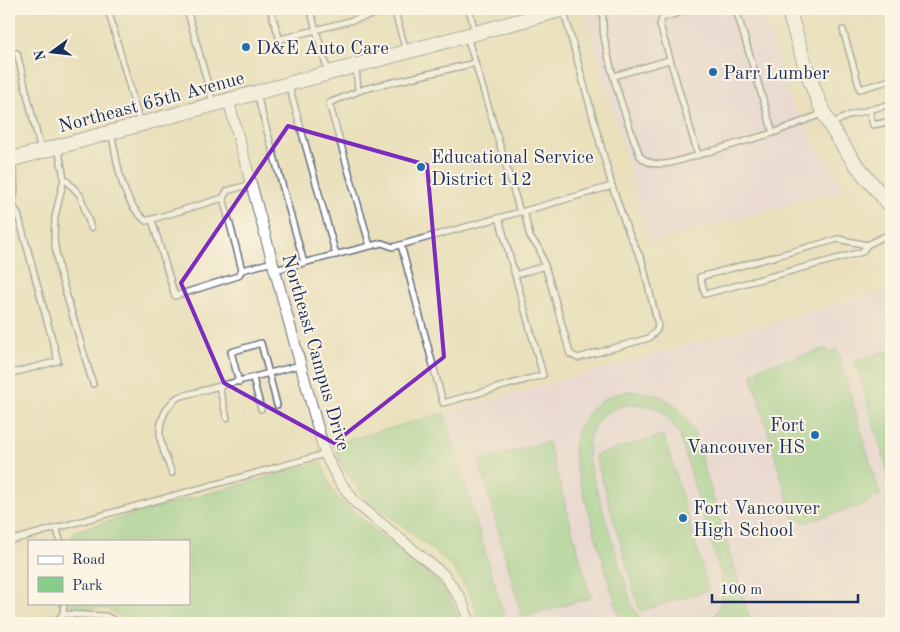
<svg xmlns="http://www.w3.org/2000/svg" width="900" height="632" viewBox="0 0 900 632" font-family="'Old Standard TT',serif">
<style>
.built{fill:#ead1ec}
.green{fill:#86ce8a;stroke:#507e74}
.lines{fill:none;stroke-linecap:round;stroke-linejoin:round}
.service-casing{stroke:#636d7f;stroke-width:8}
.minor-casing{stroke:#636d7f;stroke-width:12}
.tertiary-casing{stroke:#636d7f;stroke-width:16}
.path{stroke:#636d7f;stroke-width:2;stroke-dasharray:1 4;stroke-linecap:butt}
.service{stroke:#fff;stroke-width:5}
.minor{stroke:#fff;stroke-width:10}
.tertiary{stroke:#fff;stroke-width:14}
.marked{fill:none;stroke:#7b2cbf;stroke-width:4;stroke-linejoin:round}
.poi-dot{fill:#1f6fb2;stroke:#fcf5e5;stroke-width:2}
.labels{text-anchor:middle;stroke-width:4;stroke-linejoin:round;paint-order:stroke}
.poi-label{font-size:19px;fill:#1b2f5e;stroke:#fcf5e5;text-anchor:start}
.street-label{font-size:19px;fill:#1b2f5e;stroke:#fcf5e5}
</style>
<rect width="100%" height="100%" fill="#fcf5e5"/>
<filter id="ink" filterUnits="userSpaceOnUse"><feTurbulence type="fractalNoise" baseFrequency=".02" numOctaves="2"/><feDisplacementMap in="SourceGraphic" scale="10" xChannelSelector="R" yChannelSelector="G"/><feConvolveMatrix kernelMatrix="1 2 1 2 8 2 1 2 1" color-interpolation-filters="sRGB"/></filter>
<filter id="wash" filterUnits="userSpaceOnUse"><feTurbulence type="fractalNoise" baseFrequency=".0096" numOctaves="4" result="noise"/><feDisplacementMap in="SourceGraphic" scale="20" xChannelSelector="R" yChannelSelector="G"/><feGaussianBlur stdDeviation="1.12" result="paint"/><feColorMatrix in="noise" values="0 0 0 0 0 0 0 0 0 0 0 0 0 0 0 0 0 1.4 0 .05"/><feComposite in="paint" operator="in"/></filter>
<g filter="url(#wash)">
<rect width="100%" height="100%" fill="#eae0bc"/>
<!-- built -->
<g class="built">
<path d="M616,9H762L791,103L845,189L650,243L587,17Z"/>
<path d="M891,289V623H507L444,413Z"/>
</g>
<!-- green -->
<g class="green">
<path d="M827,348L828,352L837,349L880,496L871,498L872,502L803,523L802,519L794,521L751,374L759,372L758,368Z"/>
<path d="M891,350V483L855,360Z"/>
<path d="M627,391C663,392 676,400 693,430L751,623H736L733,613L727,623H709C721,610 723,596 722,579L679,434C676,430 674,425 671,421C650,394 603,401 591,433C587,443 588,453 589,464L632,606L640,619L645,623H625L617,610L576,468L574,447L579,427L591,409L607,397Z"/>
<path d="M444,413L506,623H479L472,598L452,566L403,526L369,503L343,468L334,444Z"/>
<path d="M664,435L709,590L640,611L595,455Z"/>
<path d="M548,442L591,598L522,617L479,460Z"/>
<path d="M321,462L331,488L339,499L382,536L420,565L445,589L455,609L460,623H129C105,604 102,608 73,609L71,603H189V541H71L74,531Z"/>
</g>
</g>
<g filter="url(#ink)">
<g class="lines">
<!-- service casing -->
<g class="service-casing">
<g id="service">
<path d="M108,9L140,124"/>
<path d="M187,9L213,103"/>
<path d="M270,9L279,37L281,39L376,14"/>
<path d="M310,9L328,72"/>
<path d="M394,9L406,51"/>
<path d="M469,9L475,32"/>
<path d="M602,9C604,18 602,27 604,36C611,76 626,118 640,156C655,172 680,160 698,155L660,25L662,18L691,9"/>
<path d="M736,9L773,133"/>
<path d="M843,30L860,89L891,80"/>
<path d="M17,53L41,151"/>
<path d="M356,67L358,91"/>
<path d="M614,76L669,60"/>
<path d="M289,86L336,255"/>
<path d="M257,95L304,263"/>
<path d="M869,110L873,125L891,121"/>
<path d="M831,124L850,115L891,104"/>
<path d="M111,132C118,162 120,201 146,221L223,198"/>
<path d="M58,147L64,178L55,217L54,240L59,270L93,384"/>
<path d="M698,155L773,133L824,113"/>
<path d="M64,178L80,195L91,228"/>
<path d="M251,184L227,191L223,198L242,270L273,262"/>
<path d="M9,208C19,196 13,174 12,160"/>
<path d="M524,211L530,237L539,248L551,285L570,354L578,358L649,338L657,330L658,325L642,261L627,229L612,186"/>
<path d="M521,212L612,186L564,12"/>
<path d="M152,220L175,296L238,276L242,270"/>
<path d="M401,245L443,403L543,375L499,218"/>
<path d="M867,245L838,239L700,277L705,294L862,252L867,245L891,233"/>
<path d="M370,246L329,103L364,89L475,63"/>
<path d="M275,270L382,243L393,247L520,212L467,36"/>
<path d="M515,275L545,266"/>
<path d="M9,374L58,361L18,214L12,204"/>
<path d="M253,378L261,409"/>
<path d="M239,382L231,352L261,343L277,405"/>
<path d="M219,387L227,418"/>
<path d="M172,473C168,462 160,445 160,435C159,420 167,405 178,397L300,365"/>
<path d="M57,529L60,541"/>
<path d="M9,541L325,454"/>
<path d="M64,603L63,614L106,616L119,623"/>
<path d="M9,622L15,623"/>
<path d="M47,623L60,618L63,614"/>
</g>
</g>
<!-- minor casing -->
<g class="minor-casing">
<path id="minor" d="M228,99L325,454L339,481L356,503L444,575L461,599L470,623"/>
</g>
<!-- tertiary casing -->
<g class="tertiary-casing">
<g id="tertiary">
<path d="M788,9C799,44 808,80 824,113C841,148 866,178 891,206"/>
<path d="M9,160L564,9"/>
</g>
</g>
<!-- path -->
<path class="path" d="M885,501L891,505"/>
<!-- service -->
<use href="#service" class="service"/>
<!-- minor -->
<use href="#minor" class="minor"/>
<!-- tertiary -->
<use href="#tertiary" class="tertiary"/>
</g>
</g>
<!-- marked area -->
<path d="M0 0H900V632H0ZM288,126L427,165L444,357L334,443L224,383L181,283Z" fill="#eae0bc" fill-opacity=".55" fill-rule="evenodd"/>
<path class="marked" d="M288,126L427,165L444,357L334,443L224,383L181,283Z"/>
<!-- markers -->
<g class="poi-dot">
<circle cx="246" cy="47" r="5"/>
<circle cx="713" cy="72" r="5"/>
<circle cx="421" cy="167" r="5"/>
<circle cx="815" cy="435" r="5"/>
<circle cx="683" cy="518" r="5"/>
</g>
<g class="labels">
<!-- poi labels -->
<g class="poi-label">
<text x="256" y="54">D&amp;E Auto Care</text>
<text x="723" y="79">Parr Lumber</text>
<text x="431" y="163">Educational Service<tspan x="431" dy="22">District 112</tspan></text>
<text x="805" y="431" text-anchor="end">Fort<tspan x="805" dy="22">Vancouver HS</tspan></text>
<text x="693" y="514">Fort Vancouver<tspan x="693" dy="22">High School</tspan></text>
</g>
<!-- street labels -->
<g class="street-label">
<text transform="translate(151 101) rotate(-15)" y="7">Northeast 65th Avenue</text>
<text transform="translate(317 352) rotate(74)" y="7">Northeast Campus Drive</text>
</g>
</g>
<!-- margin -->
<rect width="900" height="632" fill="none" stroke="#fcf5e5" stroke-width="30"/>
<!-- legend -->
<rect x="28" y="540" width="162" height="65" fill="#fcf5e5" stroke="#a2a6af"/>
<rect x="38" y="556" width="25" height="8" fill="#ffffff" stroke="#a2a6af"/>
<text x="72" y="564" font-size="15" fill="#1b2f5e">Road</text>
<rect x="38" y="577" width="25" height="15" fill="#86ce8a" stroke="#a2a6af"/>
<text x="72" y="590" font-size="15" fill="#1b2f5e">Park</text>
<!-- north arrow -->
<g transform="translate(52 52) rotate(255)" stroke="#fcf5e5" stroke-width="4" paint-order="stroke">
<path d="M0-4L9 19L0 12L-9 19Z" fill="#1b2f5e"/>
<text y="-8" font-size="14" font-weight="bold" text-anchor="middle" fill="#1b2f5e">N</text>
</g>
<!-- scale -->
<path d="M712 594v8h146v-8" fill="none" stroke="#1b2f5e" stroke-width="2.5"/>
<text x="720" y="594" font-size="15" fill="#1b2f5e" stroke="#fcf5e5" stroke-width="4" paint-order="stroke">100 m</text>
</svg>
